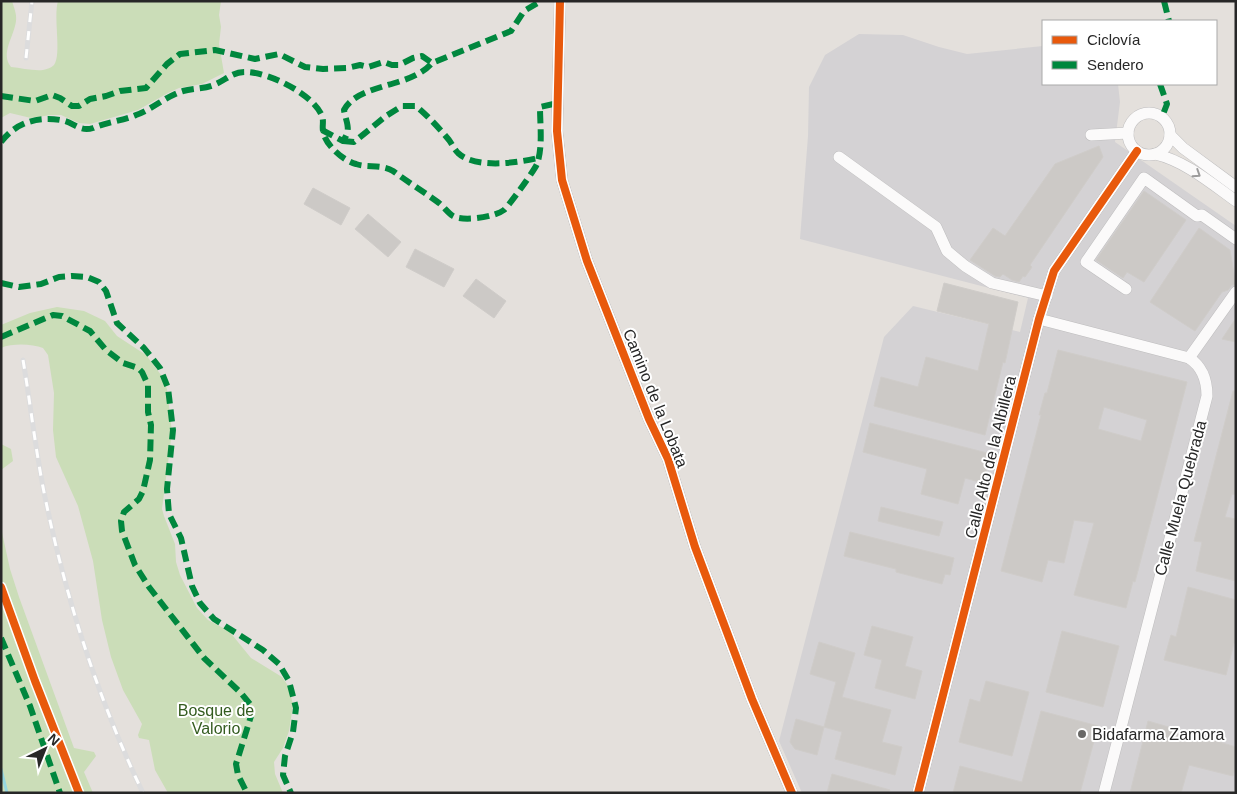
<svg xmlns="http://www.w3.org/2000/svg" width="1237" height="794" viewBox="0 0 1237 794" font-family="Helvetica,sans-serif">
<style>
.industrial{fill:#d4d2d4}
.green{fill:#cbddb8}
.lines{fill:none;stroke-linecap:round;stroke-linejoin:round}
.stream{stroke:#96d6e0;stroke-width:3}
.building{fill:#ccc9c6;stroke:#cfccc9;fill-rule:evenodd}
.minor-casing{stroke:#bebdbe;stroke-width:12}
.minor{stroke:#fbfafa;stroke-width:11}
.rail-casing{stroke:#dcdcdd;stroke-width:5}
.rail{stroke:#fff;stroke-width:3;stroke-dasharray:9;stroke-linecap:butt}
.quiet{stroke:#00873e;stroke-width:6;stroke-dasharray:12 6;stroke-linecap:butt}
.cycleway-casing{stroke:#fff;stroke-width:11}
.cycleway{stroke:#e8590c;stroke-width:8}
.oneway{stroke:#9c9b9b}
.poi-dot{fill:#696866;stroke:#fff;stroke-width:2}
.labels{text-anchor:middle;stroke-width:4;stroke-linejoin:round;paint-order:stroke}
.street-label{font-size:16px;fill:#272727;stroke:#fff}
.park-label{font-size:16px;fill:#335b1f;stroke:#fff}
.poi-label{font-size:16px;fill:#272727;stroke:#fff;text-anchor:start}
</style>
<rect width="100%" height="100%" fill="#e4e0dc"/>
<!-- industrial -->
<path class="industrial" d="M859,34L903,35L939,47L967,54L1043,46V84H1118L1120,102L1115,142L1236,226V793H802L779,741L884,337L913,306L1020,332L1028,298L800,239L808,136L809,87L825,55Z"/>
<!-- green -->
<g class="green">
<path d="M1,1H12C14,8 17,14 16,21C14,37 0,53 11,67C21,68 33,71 43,70C47,69 51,68 54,65C62,54 53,17 58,1H221L219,15L221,27L219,44L224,73L202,84L179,88L168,93L138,110L90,124L79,123L61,115H51L31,118L10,113L1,118Z"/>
<path d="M57,307L84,311L105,321L117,336L146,355L161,375L167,389L172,432L162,509L164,516L175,544L176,562L180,575L197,608L208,620L229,631L251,658L282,677L289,687L293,705L289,731L283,748L274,762L275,774L283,793H168L155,770L149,740L139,738L138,735L142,724L123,690L111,657L102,620L93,561L78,506L56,457L53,430L54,393L48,355L43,348C32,344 13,343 1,348V325L30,313Z"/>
<path d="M1,444L11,449L13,461L1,470Z"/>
<path d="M1,528L10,569L19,597L74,748L94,752L96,756L84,772L93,793H1Z"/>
</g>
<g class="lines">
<!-- stream -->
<path class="stream" d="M1,769L7,793"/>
</g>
<!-- building -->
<g class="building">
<path d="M1099,146L1103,157L1030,265L1032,267L1025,277L1023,276L1019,282L1012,280L1003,274L1000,277L995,276L970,260L993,228L1005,236L1055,164Z"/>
<path d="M313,188L350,208L341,225L304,204Z"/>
<path d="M1144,191L1186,220L1144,282L1127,272L1123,278L1096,260Z"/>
<path d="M368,214L401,242L388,257L355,229Z"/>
<path d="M1199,228L1230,250L1236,285H1232L1228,290L1222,292L1195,331L1150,302Z"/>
<path d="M415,249L454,269L444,287L406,267Z"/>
<path d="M476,279L506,301L494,318L463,296Z"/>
<path d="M944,283L1018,302L1005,363L1003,362L985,435L874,406L881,377L918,387L926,357L978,371L989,324L937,311Z"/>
<path d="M1236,318V342L1222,339Z"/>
<path d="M1058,350L1187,382L1135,582L1133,581L1126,608L1074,595L1094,523L1074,520L1064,563L1048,560L1042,582L1001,571L1041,415H1039L1045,393H1047ZM1104,407L1147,420L1141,441L1098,429Z"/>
<path d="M1233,391H1236V495L1232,494L1225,517L1236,519V581L1196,571L1202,542L1194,541Z"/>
<path d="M870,423L991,454L983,483L965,478L958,504L921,494L927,469L863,452Z"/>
<path d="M881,507L943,522L939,536L878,521Z"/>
<path d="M850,532L954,558L950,575L945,574L942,584L896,572V569L844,556Z"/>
<path d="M1188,587L1236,600V644L1234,643L1226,675L1164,660L1171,635L1176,637Z"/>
<path d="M872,626L913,637L905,666L922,671L915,699L875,688L882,660L864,655Z"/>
<path d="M1062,631L1119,646L1103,707L1046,692Z"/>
<path d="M819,642L855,653L842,697L891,710L882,742L902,747L895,775L835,759L842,732L824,727L836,682L810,674Z"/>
<path d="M986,681L1029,692L1012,756L959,742L970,699L980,702Z"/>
<path d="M1041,711L1098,726L1080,793H953L960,766L1022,782Z"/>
<path d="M796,719L824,727L817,755L795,749L790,742Z"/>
<path d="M1148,721L1236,747V765L1233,776L1189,765L1181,793H1130Z"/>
<path d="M832,774L890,790L889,793H827Z"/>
</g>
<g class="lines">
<!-- minor casing -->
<g class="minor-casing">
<g id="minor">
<path d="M560,1L557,131L562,180L587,261L649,419L668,459L695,547L752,699L792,793"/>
<circle cx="1149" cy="134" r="21"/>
<path d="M1091,135L1128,133"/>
<path d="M1170,135L1183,148L1236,187"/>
<path d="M1155,154C1185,161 1211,183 1236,201"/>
<path d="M839,157L936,227L947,251L965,266L992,283L1047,296"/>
<path d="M1126,289L1086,262L1144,178L1197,216L1202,215L1236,239"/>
<path d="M1039,319L1189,358C1203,367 1207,381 1207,396L1104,793"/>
<path d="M1189,358L1236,292"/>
<path d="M918,793L1039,319L1054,271L1137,151"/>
</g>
</g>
<!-- minor -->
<use href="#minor" class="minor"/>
<!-- rail casing -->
<g class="rail-casing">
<g id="rail">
<path d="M26,58L32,1"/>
<path d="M23,360C31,407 36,455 46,502C67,602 99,701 143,793"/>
</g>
</g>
<!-- rail -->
<use href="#rail" class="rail"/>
<!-- quiet -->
<g class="quiet">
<path d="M1164,1L1169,21"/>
<path d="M1160,84L1167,104L1162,117"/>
<path d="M1,96L35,101L52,95L60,98L72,106H79L90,99L106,96L120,91L146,88L167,64L180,54L215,50L255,59L279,54L305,67L323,69L347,68L360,65L368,67L384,62L392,65H399L413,58L422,56L432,63L511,31L524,11L541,1"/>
<path d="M322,130L343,141C352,128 346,123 344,110C358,83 411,88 432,63"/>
<path d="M343,141L354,142L386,116L402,106H416C428,116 439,128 449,140C452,144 454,149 458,153C475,169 517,163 538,158"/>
<path d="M1,142C16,122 40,115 65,121C75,124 81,132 93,128C107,122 122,121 136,115C153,109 166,96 183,91C194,88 206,89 216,84C227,79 234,71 247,72C270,73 313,94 322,116C324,121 322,126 323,131C324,138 329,145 334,150C340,156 348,162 356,164C367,168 382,164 393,171C408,182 424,192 439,203C444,207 448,213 453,216C463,222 495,217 504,210C510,204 534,171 537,164C543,147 540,125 540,107L558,103"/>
<path d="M1,283L19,287L41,284L59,277L72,276L87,277L99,282L106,291L117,323L144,348L160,368L168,388L173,430L167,489L169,514L181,538L192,586L200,603L214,619L263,650L279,664L289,681L296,708L293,732L285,756L283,775L291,793"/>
<path d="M1,337L53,315L62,316L90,331L106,350L123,363L138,368L142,372L148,385V412L151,425L150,460L143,491L139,499L124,512L121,521L122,531L135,565L149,587L204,658L241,693L250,704L252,713L236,764L238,775L247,793"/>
<path d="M1,638L30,706L60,793"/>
</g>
<!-- cycleway casing -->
<g class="cycleway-casing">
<g id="cycleway">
<path d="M560,1L557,131L562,180L587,261L649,419L668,459L695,547L752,699L792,793"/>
<path d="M1,587L35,681L79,793"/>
<path d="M918,793L1039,319L1054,271L1137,151"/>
</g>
</g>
<!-- cycleway -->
<use href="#cycleway" class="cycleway"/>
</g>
<!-- one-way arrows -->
<defs><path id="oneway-chevron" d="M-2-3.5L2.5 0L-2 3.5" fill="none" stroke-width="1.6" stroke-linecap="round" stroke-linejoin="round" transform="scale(1.25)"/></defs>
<use class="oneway" href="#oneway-chevron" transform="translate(1197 174) rotate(33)"/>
<!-- markers -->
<circle class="poi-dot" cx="1082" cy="734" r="5"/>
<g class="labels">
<!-- street labels -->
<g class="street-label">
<text transform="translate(656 398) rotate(68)" y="6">Camino de la Lobata</text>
<text transform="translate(990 457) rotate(-76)" y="6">Calle Alto de la Albillera</text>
<text transform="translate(1180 498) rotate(-75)" y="6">Calle Muela Quebrada</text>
</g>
<!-- park labels -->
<g class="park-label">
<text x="216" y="716">Bosque de<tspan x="216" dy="18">Valorio</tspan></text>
</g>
<!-- poi labels -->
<g class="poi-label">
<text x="1092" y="740">Bidafarma Zamora</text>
</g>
</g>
<!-- border -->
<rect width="1237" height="794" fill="none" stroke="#272727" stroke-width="5"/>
<!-- legend -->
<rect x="1042" y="20" width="175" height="65" fill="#ffffff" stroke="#a9a9a9"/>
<rect x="1052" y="36" width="25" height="8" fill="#e8590c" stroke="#a9a9a9"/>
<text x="1087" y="45" font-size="15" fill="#272727">Ciclovía</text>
<rect x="1052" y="61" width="25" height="8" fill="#00873e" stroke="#a9a9a9"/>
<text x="1087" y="70" font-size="15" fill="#272727">Sendero</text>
<!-- north arrow -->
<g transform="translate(45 749) rotate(43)" stroke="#ffffff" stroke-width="4" paint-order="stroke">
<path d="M0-4L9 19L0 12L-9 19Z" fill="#272727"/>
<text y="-8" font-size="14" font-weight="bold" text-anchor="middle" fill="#272727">N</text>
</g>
</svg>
